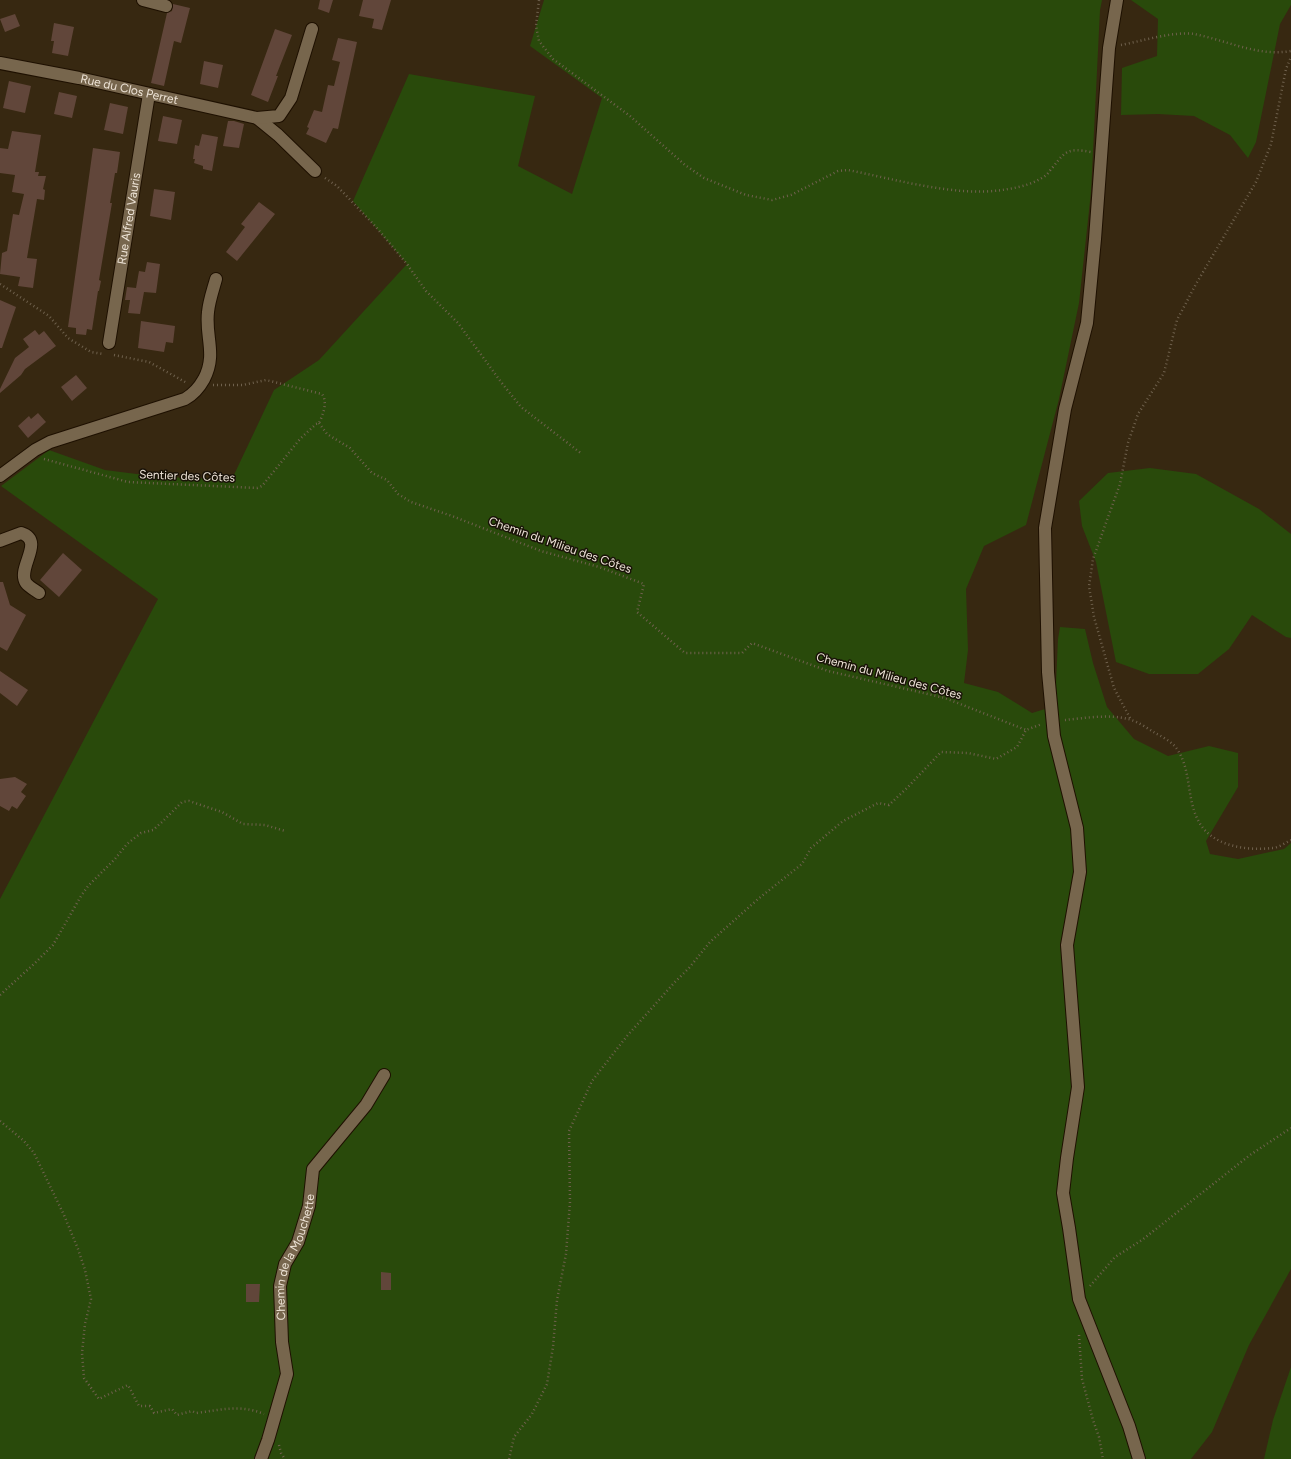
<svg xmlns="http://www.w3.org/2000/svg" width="1291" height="1459" viewBox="0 0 1291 1459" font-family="Figtree,sans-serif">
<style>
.green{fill:#294a0b}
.building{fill:#61463a}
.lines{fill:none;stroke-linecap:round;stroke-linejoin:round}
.minor-casing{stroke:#1e1000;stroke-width:14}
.path{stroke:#6f614d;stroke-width:2.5;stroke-dasharray:1 3;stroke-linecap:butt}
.minor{stroke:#77664d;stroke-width:12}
.labels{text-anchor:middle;stroke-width:3;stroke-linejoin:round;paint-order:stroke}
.street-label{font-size:12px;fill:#ede3d6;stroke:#191208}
</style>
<rect width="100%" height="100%" fill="#372811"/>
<!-- green -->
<g class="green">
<path d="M544,0H1102L1100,10L1091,192L1079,303L1059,399L1026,525L984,546L966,589L968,650L964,683L998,692L1032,713L1055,706L1058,639L1060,627L1085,629L1093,663L1107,707L1134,739L1168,756L1209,746L1238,753V787L1206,841L1210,854L1238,859L1284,849L1291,843V1269L1249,1345L1212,1432L1191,1459H0V899L158,599L1,486L49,450L105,470L160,477L232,479L274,390L319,360L407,264L353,201L409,74L535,96L518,166L572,194L602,98L530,46Z"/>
<path d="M1131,0H1291V5L1280,24L1256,142L1248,158L1230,135L1194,116L1158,114L1121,115L1122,68L1157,56L1158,19Z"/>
<path d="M1150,468L1196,474L1259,509L1291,534V638L1286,637L1252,615L1229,649L1198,674H1149L1116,662L1096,562L1082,526L1079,501L1108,473Z"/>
<path d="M1291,1367V1459H1264L1273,1420Z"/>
</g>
<!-- building -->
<g class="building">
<path d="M320,0H333L329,13L318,9Z"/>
<path d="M363,0H391L382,30L372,28L374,19L359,16Z"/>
<path d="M173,4L190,8L181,43L174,41L164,86L151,83L167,13L172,11Z"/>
<path d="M15,14L20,26L5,32L0,19Z"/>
<path d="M54,23L74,27L68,56L52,53L54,41H51Z"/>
<path d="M275,29L292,35L276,76H278L268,102L251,95Z"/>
<path d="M338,38L357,42L338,129L333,128L326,143L306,134L309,128L307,127L314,110L322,112L328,85L334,86L340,62L332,60Z"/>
<path d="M204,61L223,65L218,88L200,84Z"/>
<path d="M9,81L31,86L25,113L3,108Z"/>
<path d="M59,92L77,96L72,118L54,114Z"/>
<path d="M110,103L128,107L123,134L104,130Z"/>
<path d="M163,116L182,120L177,144L158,141Z"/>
<path d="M228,121H234L244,124L239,148L223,146Z"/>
<path d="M12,131L41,135L35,172H39L38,176H46L43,189L45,190L44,200L37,199L27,258L37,259L33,288L18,286L20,277L0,274L2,253L7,251L13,214L19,215L24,194L12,192L15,175L0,173V148L8,149Z"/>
<path d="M202,134L218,137L212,171L203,169V166L194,163L195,159H193L195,145L199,146Z"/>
<path d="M93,148L120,152L117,173H115L110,203H112L99,280L101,281L99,291H98L92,330L87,329L86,335L76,334V328L68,327Z"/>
<path d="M154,189L175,192L171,220L150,216Z"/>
<path d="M259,202L275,214L237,261L226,252L245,227L241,224Z"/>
<path d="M147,262L160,264L156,293L144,292L140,314L128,313L130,300H125L127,287L136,288L139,271L145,272Z"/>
<path d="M0,300L16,307L2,348H0Z"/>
<path d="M141,321L175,326L173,343L166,342L164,352L138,348Z"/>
<path d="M35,330L39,335L44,331L56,346L25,369L21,375L0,393V389L15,358L29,347L23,339Z"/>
<path d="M76,375L87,388L72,401L61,387Z"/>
<path d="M38,413L46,422L28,438L18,426L29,416L31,419Z"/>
<path d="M63,553L82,570L59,597L40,580Z"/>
<path d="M0,582H3L10,605L26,615L7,651L0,647Z"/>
<path d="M0,671L28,690L17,706L0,693Z"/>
<path d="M15,777L27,784L21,792L26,796L17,809L12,806L9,811L0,806V779Z"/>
<path d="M381,1272L391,1273V1290H381Z"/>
<path d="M246,1284H260L259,1302H246Z"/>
</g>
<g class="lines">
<!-- minor casing -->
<g class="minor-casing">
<g id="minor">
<path d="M143,0L166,6"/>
<path d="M1117,0L1109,48L1095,239L1087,323L1065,409L1045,528L1048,672L1054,736L1077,828L1080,872L1067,945L1078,1087L1067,1158L1063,1193L1069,1228L1079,1299L1129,1426L1139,1459"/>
<path id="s1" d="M0,63L79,78L257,118L278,135L315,171"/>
<path d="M257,118L279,116L291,98L312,29"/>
<path id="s2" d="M109,343L149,94"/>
<path d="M0,476L35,450L50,442L185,399C194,394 199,388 204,379C217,354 205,337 208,312C209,301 213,290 216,279"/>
<path d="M0,541L21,533C46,541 16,568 26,583C29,587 35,590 39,593"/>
<path id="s3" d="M261,1459L268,1440L287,1374L282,1342L280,1286L285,1264L298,1242L309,1206L313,1169L366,1105L384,1075"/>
</g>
</g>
<!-- path -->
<g class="path">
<path d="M539,0L536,26L539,41L553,59L630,116L685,165L704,178L746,195L772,200L791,195L838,171L848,170C894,179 956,197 1002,190C1016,188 1032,185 1045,176C1048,174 1050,170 1053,167C1066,150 1069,148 1091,152"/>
<path d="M1121,45C1142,41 1174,31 1194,34C1226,40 1258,57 1291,51"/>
<path d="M325,178L337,186L376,227L407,264L426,291L458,323L501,382L521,407L582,454"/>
<path d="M0,284L49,316L68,338L91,352L103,354"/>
<path d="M114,355L149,362L187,383"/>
<path d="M213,385H243L266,380L322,394C328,402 323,415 319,423"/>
<path d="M319,423L327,434L350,448L372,473L387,480L398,494L411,502L452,516L541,551L599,567L644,584L637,612L685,653H742L752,643L828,671L945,698L1026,730"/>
<path d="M44,459L128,482L257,488L262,486L300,439L316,424L319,423"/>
<path d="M1130,718L1114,688L1094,617L1089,586L1093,559L1120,484L1128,443L1138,414L1164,373L1177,320L1196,284L1256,182L1271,144L1286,69L1291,57"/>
<path d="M1065,720C1084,718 1110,714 1128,719C1137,721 1147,728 1155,733C1163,737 1172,742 1177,749C1192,771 1186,799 1199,822C1212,846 1246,851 1272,848C1278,848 1285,843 1291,840"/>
<path d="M0,995L35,963L53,945L81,896L88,886L115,859L127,844L141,833L153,830L162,822L182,802L189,801L222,812L243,824L265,825L285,831"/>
<path d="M0,1121L24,1141L34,1153L64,1215L78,1249L85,1270L91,1299L85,1324L82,1353L84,1378L99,1399L128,1385L139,1406H150L154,1413L172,1409L177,1415L192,1411L196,1413C221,1410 240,1404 264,1414"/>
<path d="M1090,1286L1115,1257L1142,1240L1250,1155L1291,1128"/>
<path d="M1079,1335L1082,1379L1093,1420L1099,1437L1103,1459"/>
<path d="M279,1445L281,1453L285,1459"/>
<path d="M509,1459L514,1437L532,1414L547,1384L553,1347L557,1300L566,1254L570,1202L569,1131L592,1081L627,1036L674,983L689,968L710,942L758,899L802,864L811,848L843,821L878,803L889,805L907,788L941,752L968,753L996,759L1017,747L1026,730L1042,724"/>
</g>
<!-- minor -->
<use href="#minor" class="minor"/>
</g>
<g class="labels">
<!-- street labels -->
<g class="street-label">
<text dy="4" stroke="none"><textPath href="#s1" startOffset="132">Rue du Clos Perret</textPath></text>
<text dy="4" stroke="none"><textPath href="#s2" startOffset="126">Rue Alfred Vauris</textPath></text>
<text transform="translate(187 476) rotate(2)" y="4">Sentier des Côtes</text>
<text transform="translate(560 545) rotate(19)" y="4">Chemin du Milieu des Côtes</text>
<text transform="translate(889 676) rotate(15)" y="4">Chemin du Milieu des Côtes</text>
<text dy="4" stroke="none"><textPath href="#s3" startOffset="209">Chemin de la Mouchette</textPath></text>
</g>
</g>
</svg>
